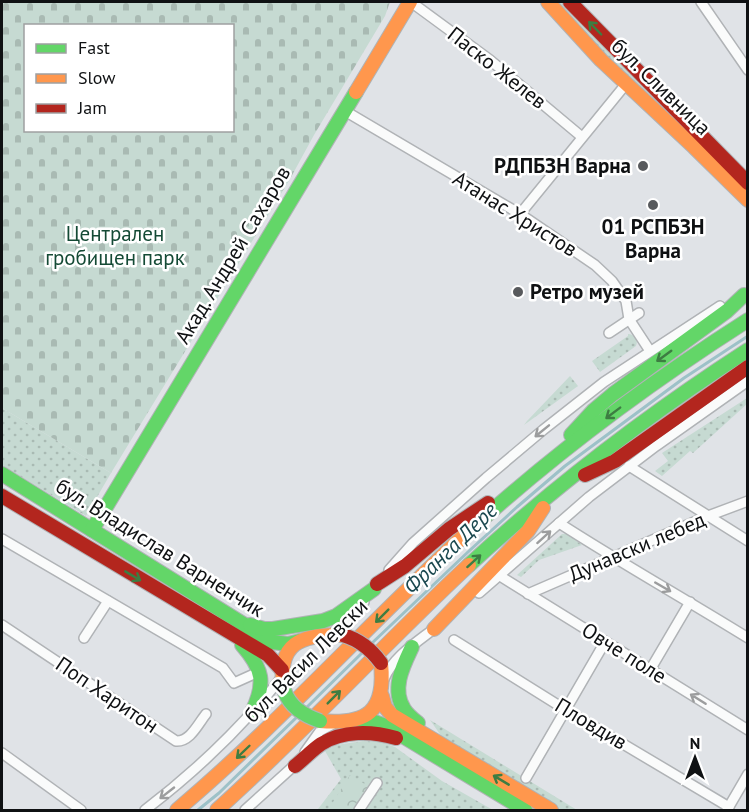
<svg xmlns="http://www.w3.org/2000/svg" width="749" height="812" viewBox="0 0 749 812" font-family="'PT Sans',sans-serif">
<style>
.grass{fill:url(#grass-dots)}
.cemetery{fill:url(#cemetery-stones);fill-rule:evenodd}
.park{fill:url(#park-crowns)}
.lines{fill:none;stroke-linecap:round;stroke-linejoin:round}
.stream{stroke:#9dc1c8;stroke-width:3}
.street-casing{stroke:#b0b3b6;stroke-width:12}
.fast-casing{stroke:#b0b3b6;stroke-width:16}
.slow-casing{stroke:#b0b3b6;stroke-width:16}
.jam-casing{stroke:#b0b3b6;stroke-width:16}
.street{stroke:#fafbfb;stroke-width:9}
.fast{stroke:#63d668;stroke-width:14}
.slow{stroke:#ff974d;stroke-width:14}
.jam{stroke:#b3261e;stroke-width:14}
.fast-bridge-casing{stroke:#b0b3b6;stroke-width:16;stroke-linecap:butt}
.jam-bridge-casing{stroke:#b0b3b6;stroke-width:16;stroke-linecap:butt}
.fast-bridge{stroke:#63d668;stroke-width:14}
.jam-bridge{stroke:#b3261e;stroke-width:14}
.oneway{stroke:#3d7d42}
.oneway2{stroke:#9c9d9e}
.poi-dot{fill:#585a5d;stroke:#fff;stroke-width:2}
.labels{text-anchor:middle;stroke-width:5;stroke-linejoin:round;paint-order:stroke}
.street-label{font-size:21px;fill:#0f1113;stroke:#fff}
.poi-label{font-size:21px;font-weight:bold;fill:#0f1113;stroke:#fff;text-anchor:end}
.park-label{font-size:21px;fill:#144a35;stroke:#fff}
.water-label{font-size:22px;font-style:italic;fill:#1b484f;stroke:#fff}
</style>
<defs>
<pattern id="grass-dots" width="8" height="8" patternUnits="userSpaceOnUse" patternTransform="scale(1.5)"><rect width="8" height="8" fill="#c6dad2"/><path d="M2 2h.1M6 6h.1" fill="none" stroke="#a9bab3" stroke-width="1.8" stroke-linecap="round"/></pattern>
<pattern id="cemetery-stones" width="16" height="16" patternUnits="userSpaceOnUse" patternTransform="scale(1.5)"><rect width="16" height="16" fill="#c6dad2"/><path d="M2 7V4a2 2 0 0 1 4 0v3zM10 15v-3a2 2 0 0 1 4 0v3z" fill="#a9bab3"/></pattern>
<pattern id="park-crowns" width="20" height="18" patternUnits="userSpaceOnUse" patternTransform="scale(1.5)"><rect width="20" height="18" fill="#c6dad2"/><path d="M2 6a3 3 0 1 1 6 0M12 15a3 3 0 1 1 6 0" fill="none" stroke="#a9bab3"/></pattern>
</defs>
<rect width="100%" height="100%" fill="#e0e3e7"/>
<!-- grass -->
<g class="grass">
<path d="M548,2H570L680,114L670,124Z"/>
<path d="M628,334C634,334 639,339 636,346L600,372L592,361L628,336Z"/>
<path d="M570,376L578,386L524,425L527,421Z"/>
<path d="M747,398V404L693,453L690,451L662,476L655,471L668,461L662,453Z"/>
<path d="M2,408L111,473L86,516L2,465Z"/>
<path d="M562,534H567L582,545L539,560L521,577L517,575Z"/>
<path d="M430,720L577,810H558L444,740Z"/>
<path d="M363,741L381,742L395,747L442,781L493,810H319L318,809L341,779L325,751L336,745Z"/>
</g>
<!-- cemetery -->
<path class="cemetery" d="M2,2H390L385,16L314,135L290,179L111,473L2,408ZM26,26H232V130H26Z"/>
<!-- park -->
<path class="park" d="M350,775L368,786L352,810H328Z"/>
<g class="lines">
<!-- stream -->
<g class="stream">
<path d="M371,644L468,552L517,507L565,466L684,378L748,336"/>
<path d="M305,709L364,651"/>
<path d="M198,810L219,793L298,716"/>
</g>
<!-- street casing -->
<g class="street-casing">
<g id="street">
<path d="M411,2L490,60L582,137"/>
<path d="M701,2L748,70"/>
<path d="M345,111L520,214L595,265L612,281L626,301L629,319L650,351"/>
<path d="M520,214L626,84"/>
<path d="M609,333L639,313"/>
<path d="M629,466L748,541"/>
<path d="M559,523C621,563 685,599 748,638"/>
<path d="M2,539L223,668L234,683L254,674"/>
<path d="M389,570L413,543L486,478L543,430L604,382L720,306"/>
<path d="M500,576L748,730"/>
<path d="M479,593L589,497L656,446L748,381"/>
<path d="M528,594L708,516L748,501"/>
<path d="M2,625L176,741C190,742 198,724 206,714"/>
<path d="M334,632L346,625L364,602"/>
<path d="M84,638L108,601"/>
<path d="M454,640L566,710L729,807"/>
<path d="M650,670L690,602"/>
<path d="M384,679C393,657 417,642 435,628"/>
<path d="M305,752L320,731L333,724"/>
<path d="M2,753L81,810"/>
<path d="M526,778L605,642"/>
<path d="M145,810C195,772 242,727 282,677"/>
<path d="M245,810L297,763"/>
<path d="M359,810L377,783"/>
<path d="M727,810L748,774"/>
</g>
</g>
<!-- fast casing -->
<g class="fast-casing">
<g id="fast">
<path d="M571,435L594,410L613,394L727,311L744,295"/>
<path d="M2,474L272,642L288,644L300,641"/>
<path d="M92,530L356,92"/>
<path d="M468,532C555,453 649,383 748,320"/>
<path d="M469,565C556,485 649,414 748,350"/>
<path d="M250,625L264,629H273L323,621L336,616L374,589"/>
<path d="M242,645C263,669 266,683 252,712"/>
<path d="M412,647C403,666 391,689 404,709C407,714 413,719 418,723"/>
<path d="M358,719L372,721L386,726L525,810"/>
</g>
</g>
<!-- slow casing -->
<g class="slow-casing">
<g id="slow">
<path d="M548,2L601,60L694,147L748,200"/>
<path d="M356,92L410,2"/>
<path d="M434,629L528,531L543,508"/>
<path d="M284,690C276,643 301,634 343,635"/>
<path d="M382,696L385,707L392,715L551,810"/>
<path d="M320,721C367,725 386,712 381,663"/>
<path d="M177,810C280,723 369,623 468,532"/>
<path d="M217,810C304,732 383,645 469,565"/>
</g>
</g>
<!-- jam casing -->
<g class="jam-casing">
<g id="jam">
<path d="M570,2L748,183"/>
<path d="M585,475L615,461L748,367"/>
<path d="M2,496L268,655L282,670"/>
<path d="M377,584L405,566L449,529L488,503"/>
<path d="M295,766C304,759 312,750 321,744C343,730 372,731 396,738"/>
</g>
</g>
<!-- street -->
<use href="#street" class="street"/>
<!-- fast -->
<use href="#fast" class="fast"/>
<!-- slow -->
<use href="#slow" class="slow"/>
<!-- jam -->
<use href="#jam" class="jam"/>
<!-- fast-bridge casing -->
<g class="fast-bridge-casing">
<path id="fast-bridge" d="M284,690C290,707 303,715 320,721"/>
</g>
<!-- jam-bridge casing -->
<g class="jam-bridge-casing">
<path id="jam-bridge" d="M343,635C360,640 371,649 381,663"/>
</g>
<!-- fast-bridge -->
<use href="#fast-bridge" class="fast-bridge"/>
<!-- jam-bridge -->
<use href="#jam-bridge" class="jam-bridge"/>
</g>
<!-- one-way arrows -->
<defs><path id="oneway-shaft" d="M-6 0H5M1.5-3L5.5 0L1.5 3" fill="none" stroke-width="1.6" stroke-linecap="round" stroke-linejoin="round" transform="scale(1.5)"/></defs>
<g class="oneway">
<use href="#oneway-shaft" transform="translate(595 28) rotate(-134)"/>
<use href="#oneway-shaft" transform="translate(664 356) rotate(144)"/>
<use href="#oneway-shaft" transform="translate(613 413) rotate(143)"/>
<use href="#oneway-shaft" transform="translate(474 561) rotate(-42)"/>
<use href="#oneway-shaft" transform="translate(133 576) rotate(31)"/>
<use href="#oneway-shaft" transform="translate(382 616) rotate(135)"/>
<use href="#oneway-shaft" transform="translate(334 697) rotate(-45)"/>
<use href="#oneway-shaft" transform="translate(243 752) rotate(136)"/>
<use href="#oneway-shaft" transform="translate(501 780) rotate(-149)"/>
</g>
<g class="oneway2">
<use href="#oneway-shaft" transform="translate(542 431) rotate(141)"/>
<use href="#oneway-shaft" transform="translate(544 537) rotate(-42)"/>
<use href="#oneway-shaft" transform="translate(663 587) rotate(30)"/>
<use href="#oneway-shaft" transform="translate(698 699) rotate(-148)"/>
<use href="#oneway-shaft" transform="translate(167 793) rotate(142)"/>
</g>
<!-- markers -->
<g class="poi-dot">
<circle cx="643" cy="166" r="6"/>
<circle cx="653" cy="205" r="6"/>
<circle cx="518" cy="292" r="6"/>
</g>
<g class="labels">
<!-- street labels -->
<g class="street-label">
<text transform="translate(497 68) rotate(38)" y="7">Паско Желев</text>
<text transform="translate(661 87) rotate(44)" y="7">бул. Сливница</text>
<text transform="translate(515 214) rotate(32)" y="7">Атанас Христов</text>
<text transform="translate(233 255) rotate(-59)" y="7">Акад. Андрей Сахаров</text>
<text transform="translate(637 547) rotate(-23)" y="7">Дунавски лебед</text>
<text transform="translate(160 548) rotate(32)" y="7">бул. Владислав Варненчик</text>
<text transform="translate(624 653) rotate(32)" y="7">Овче поле</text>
<text transform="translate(306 661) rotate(-45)" y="7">бул. Васил Левски</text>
<text transform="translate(107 695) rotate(34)" y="7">Поп Харитон</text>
<text transform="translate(591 724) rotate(31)" y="7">Пловдив</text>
</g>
<!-- poi labels -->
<g class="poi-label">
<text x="631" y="173">РДПБЗН Варна</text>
<text x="653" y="234" text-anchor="middle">01 РСПБЗН<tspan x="653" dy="24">Варна</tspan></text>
<text x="530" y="299" text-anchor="start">Ретро музей</text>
</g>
<!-- park labels -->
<g class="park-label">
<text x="115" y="241">Централен<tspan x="115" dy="24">гробищен парк</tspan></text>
</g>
<!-- water labels -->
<g class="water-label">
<text transform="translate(450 548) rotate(-44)" y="8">Франга Дере</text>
</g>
</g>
<!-- border -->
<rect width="749" height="812" fill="none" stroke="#0f1113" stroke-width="6"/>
<!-- legend -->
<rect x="24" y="24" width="210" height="108" fill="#ffffff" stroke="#9fa0a1" stroke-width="1.5"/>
<rect x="36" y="44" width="30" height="9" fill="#63d668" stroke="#9fa0a1" stroke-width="1.5"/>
<text x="78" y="54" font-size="18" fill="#0f1113">Fast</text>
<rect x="36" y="74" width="30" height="9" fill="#ff974d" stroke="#9fa0a1" stroke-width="1.5"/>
<text x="78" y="84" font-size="18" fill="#0f1113">Slow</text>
<rect x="36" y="104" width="30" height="9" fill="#b3261e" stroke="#9fa0a1" stroke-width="1.5"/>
<text x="78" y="114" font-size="18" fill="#0f1113">Jam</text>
<!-- north arrow -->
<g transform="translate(695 758)" stroke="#ffffff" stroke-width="4.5" paint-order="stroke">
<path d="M0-4.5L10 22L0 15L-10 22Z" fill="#0f1113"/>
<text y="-9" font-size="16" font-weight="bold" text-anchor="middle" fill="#0f1113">N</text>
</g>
</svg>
